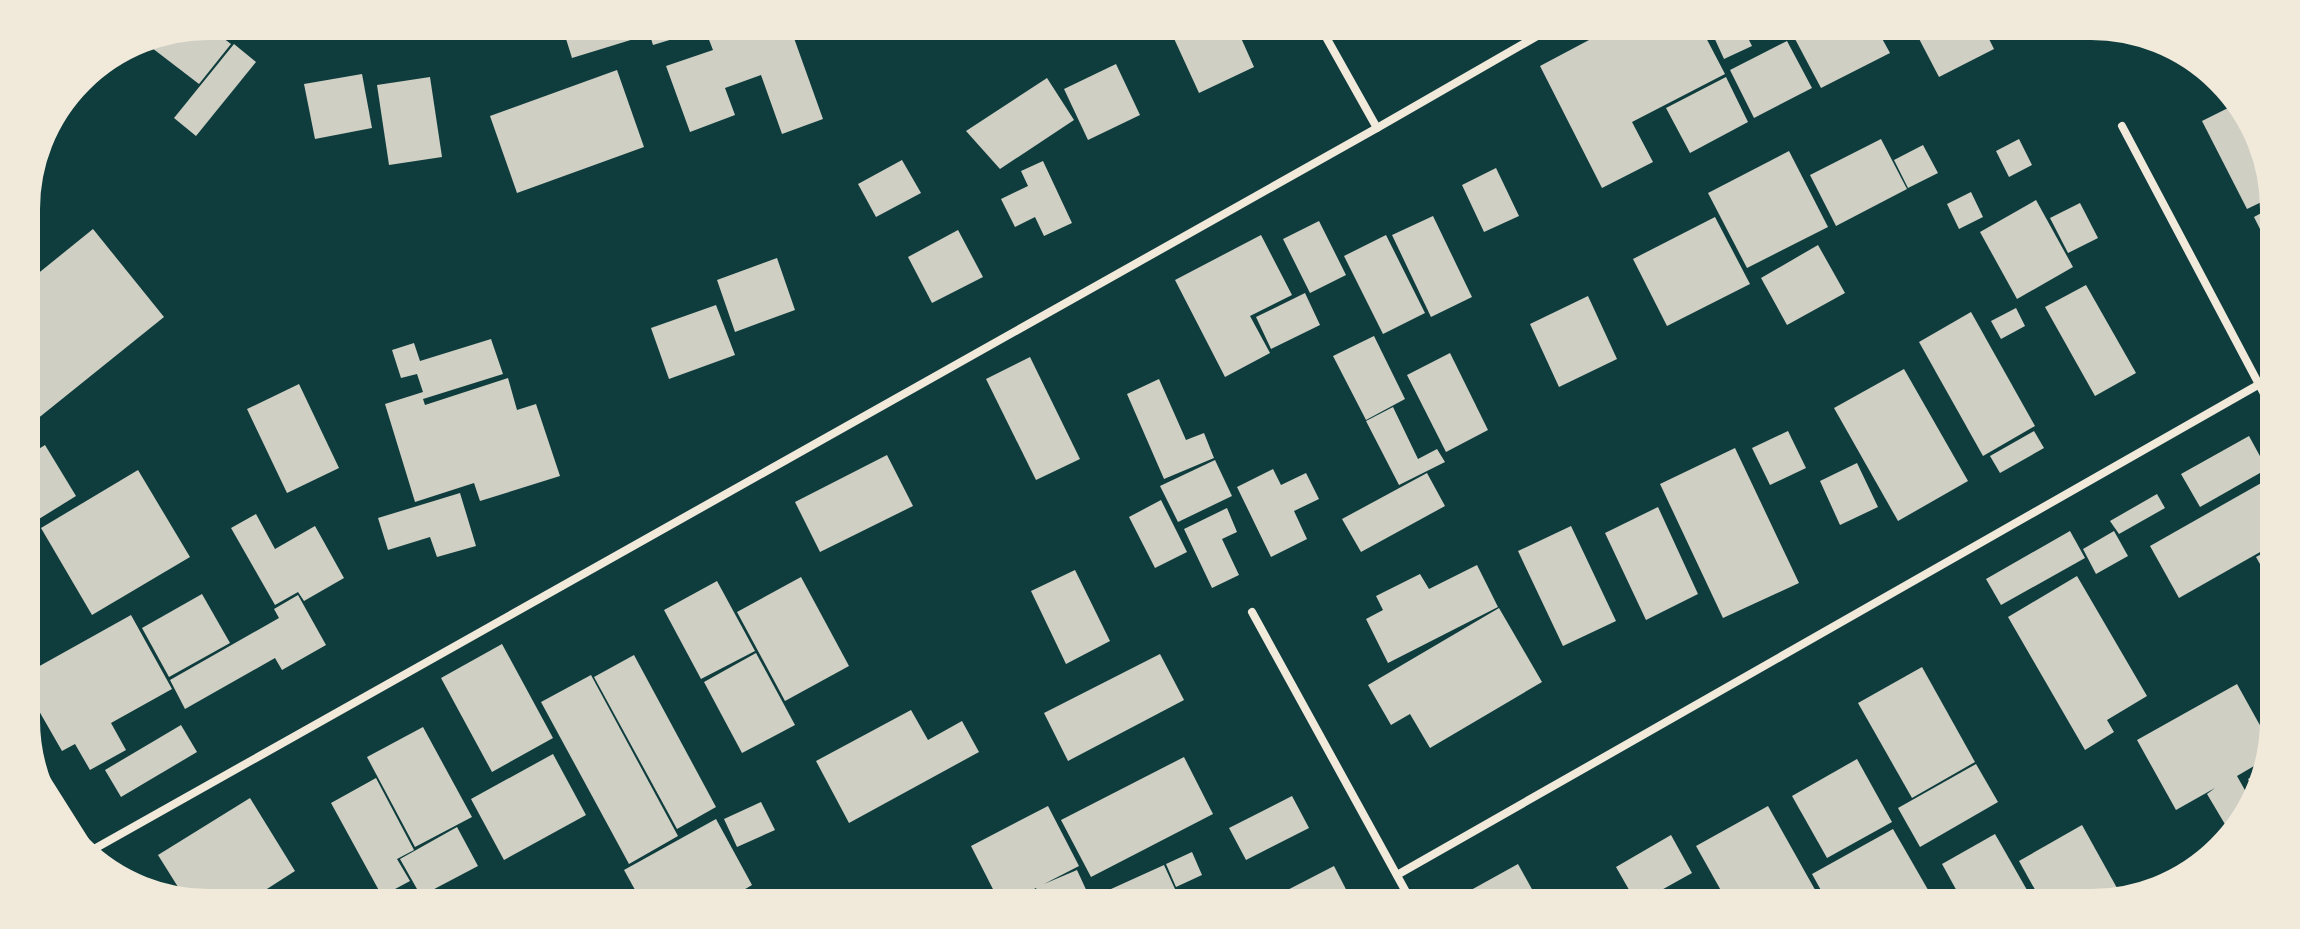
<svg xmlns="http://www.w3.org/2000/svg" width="2300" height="929" viewBox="0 0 2300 929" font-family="'Golos Text',sans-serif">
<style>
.building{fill:#cfcfc3}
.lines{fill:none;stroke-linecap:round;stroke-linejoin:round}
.minor{stroke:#f1e9da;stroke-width:8}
.tertiary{stroke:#f1e9da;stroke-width:14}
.rim{fill:none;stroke:#f1e9da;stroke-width:4}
</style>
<rect width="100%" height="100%" fill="#0f3d3e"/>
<!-- building -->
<g class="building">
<path d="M206,25L231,44L199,84L139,38Z"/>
<path d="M562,26H644L647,35L572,58Z"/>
<path d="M647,26H694L696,32L653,45Z"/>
<path d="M704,27H748L751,36L777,27H790L823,119L782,134L761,75L725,88L735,115L690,132L666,66L713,50Z"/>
<path d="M1178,29H1237L1254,67L1199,93L1171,32Z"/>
<path d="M1606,31L1703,32L1725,74L1632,122L1653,162L1602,188L1540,66Z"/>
<path d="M1720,32H1745L1752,46L1724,59L1713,35Z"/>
<path d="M1804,32L1879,33L1890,53L1821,88L1794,37Z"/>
<path d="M1916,33H1986L1994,49L1939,77Z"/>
<path d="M1787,41L1812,88L1754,118L1730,70Z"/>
<path d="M234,44L256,62L196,136L174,118Z"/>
<path d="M1116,64L1140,115L1088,140L1064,89Z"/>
<path d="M617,70L644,147L517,193L490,116Z"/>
<path d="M362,74L372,128L315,139L304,84Z"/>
<path d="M430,77L442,157L389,165L377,85Z"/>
<path d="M1726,77L1748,122L1690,153L1666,108Z"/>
<path d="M1047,78L1074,120L1000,169L966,131Z"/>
<path d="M2240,102L2274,184V196L2247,209L2202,121Z"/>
<path d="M1881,139L1907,189L1836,226L1810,175Z"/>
<path d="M2019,139L2032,165L2009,177L1996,151Z"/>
<path d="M1923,145L1938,173L1908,188L1894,160Z"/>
<path d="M1789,151L1828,227L1747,268L1708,193Z"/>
<path d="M902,160L921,193L876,217L858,184Z"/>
<path d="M1043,161L1072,223L1044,236L1035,217L1015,227L1001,199L1028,186L1021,171Z"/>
<path d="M1496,168L1519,216L1484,232L1462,185Z"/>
<path d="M1971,192L1983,217L1959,229L1947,204Z"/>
<path d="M2036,200L2073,267L2017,299L1980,232Z"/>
<path d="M2080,203L2098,238L2068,253L2050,218Z"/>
<path d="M2274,206L2273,255L2254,217Z"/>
<path d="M1433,216L1472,297L1431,317L1392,235Z"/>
<path d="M1715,217L1750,284L1667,326L1633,259Z"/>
<path d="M1319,221L1346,275L1310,293L1283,239Z"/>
<path d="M93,229L164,317L26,428L25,284Z"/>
<path d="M958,230L983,277L932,303L908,257Z"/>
<path d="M1261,235L1292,295L1250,316L1270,353L1225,377L1175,280Z"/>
<path d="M1386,235L1425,313L1383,334L1344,256Z"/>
<path d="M1818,245L1845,293L1787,325L1761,278Z"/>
<path d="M777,258L795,310L735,332L717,280Z"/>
<path d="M2086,285L2136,373L2095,396L2045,307Z"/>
<path d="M1305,293L1320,325L1271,349L1256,317Z"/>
<path d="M1588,296L1617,359L1559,387L1530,324Z"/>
<path d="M716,305L735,355L669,379L651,328Z"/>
<path d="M2016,308L2025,326L2001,339L1991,321Z"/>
<path d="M1971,312L2035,426L1983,456L1919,342Z"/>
<path d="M1374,336L1405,399L1366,420L1333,356Z"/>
<path d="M491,339L503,374L423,399L425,405L508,378L517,410L536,404L560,476L480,501L474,483L415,502L385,404L423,392L417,374L401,378L392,350L414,343L420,361Z"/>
<path d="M1450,353L1488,430L1446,452L1407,375Z"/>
<path d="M1030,357L1080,459L1036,480L986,379Z"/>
<path d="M1904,369L1968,481L1898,521L1834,408Z"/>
<path d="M1159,379L1186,440L1204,433L1214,458L1164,479L1127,394Z"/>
<path d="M299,384L339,468L287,493L247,409Z"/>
<path d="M1393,407L1418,459L1437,449L1445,462L1399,485L1366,421Z"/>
<path d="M1788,431L1806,468L1770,485L1752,448Z"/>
<path d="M2034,431L2044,448L2000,473L1990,456Z"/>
<path d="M2249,436L2267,469L2200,507L2181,474Z"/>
<path d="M45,445L76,496L26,527V457Z"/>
<path d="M1735,448L1799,583L1723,618L1660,484Z"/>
<path d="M887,455L913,506L820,552L795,502Z"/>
<path d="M1215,460L1232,496L1178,522L1160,486Z"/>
<path d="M1857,463L1878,507L1840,525L1820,481Z"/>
<path d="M1273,469L1281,485L1306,473L1319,499L1294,511L1307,539L1271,557L1237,487Z"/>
<path d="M138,470L190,557L92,615L41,528Z"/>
<path d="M1427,473L1445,506L1361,552L1342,519Z"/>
<path d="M2270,478L2269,547L2179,598L2150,546Z"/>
<path d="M460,493L476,546L437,557L430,537L388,550L378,518Z"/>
<path d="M2157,494L2165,508L2119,534L2110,521Z"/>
<path d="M1161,500L1187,552L1155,568L1129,517Z"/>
<path d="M1658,507L1698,594L1646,620L1605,533Z"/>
<path d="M1227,508L1237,532L1222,539L1239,575L1212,588L1184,529Z"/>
<path d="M256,514L275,549L315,526L344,578L304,601L298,592L275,605L231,528Z"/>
<path d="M1571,526L1616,621L1563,646L1518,551Z"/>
<path d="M2070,531L2085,558L2001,605L1986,579Z"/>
<path d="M2114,531L2128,556L2096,574L2083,549Z"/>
<path d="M2269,550V580L2256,557Z"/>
<path d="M1477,565L1498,607L1388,663L1366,619L1383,610L1376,596L1420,574L1429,589Z"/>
<path d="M1075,570L1110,641L1066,664L1031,591Z"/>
<path d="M2077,576L2147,696L2107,720L2114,732L2085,750L2008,617Z"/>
<path d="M801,577L849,666L785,701L737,612Z"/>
<path d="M717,581L755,651L701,679L664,610Z"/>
<path d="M202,594L230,643L169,677L142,628Z"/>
<path d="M298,595L326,645L282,670L275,658L185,709L170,680L279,618L274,609Z"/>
<path d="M1499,608L1542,682L1430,748L1410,714L1391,725L1368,685Z"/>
<path d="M131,615L172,689L111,723L126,750L90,770L75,744L62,751L27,690V673Z"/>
<path d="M502,644L553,738L492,772L441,678Z"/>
<path d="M756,653L795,725L742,753L704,682Z"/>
<path d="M1160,654L1184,700L1068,761L1044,713Z"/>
<path d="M634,655L716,807L677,829L594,677Z"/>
<path d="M1922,667L1975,762L1912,798L1858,703Z"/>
<path d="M591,675L678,836L629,864L541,702Z"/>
<path d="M2237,684L2267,738L2266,759L2237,776L2251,801L2229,831L2207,794L2215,788L2176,810L2137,740Z"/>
<path d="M911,710L928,740L962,721L979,752L849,823L816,761Z"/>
<path d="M181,725L197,752L121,797L105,770Z"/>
<path d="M423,727L472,817L415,847L367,757Z"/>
<path d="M553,754L586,815L504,860L471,799Z"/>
<path d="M1184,757L1213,814L1091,877L1061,820Z"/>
<path d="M1857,759L1892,822L1827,858L1792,796Z"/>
<path d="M1976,764L1998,802L1920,847L1898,808Z"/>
<path d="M2266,769V780L2256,794L2248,779Z"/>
<path d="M376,778L414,850L397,859L410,881L382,896L331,803Z"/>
<path d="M1292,796L1309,828L1246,860L1229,828Z"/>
<path d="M250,798L295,871L256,896L183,895L158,855Z"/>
<path d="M761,802L775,830L737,847L724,819Z"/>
<path d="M1048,806L1079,866L1044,884L1077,870L1089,896L1081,900L1041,899L1036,888L1015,899H998L971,846Z"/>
<path d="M1768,806L1818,895L1803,903H1728L1696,846Z"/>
<path d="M716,819L752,885L730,898L639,897L624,870Z"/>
<path d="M2082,825L2122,897L2103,905L2043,904L2019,861Z"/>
<path d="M457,827L478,866L421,896L400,859Z"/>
<path d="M1893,829L1931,895L1916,904L1828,903L1812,874Z"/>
<path d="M1995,834L2035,904H1964L1942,864Z"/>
<path d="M1671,835L1692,873L1640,902H1636L1616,867Z"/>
<path d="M1192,852L1202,875L1176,887L1166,864Z"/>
<path d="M1518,864L1539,902H1478L1471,890Z"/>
<path d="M1164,865L1175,889L1156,898V900L1179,890L1184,900H1102L1100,894Z"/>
<path d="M1334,866L1352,901H1266Z"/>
</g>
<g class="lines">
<!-- minor -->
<g class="minor">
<path d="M1322,30L1377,128"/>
<path d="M2122,126L2271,407"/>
<path d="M1252,612L1411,901"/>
<path d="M87,853L1377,128L1546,31"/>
<path d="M1397,875L2272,377"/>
</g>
<!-- tertiary -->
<path class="tertiary" d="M27,754L92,857"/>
</g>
<!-- crop -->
<path d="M0 0H2300V929H0ZM209 38H2091A171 171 0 0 1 2262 209V720A171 171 0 0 1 2091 891H209A171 171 0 0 1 38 720V209A171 171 0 0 1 209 38Z" fill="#f1e9da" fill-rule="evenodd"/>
<path class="rim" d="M209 38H2091A171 171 0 0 1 2262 209V720A171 171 0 0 1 2091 891H209A171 171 0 0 1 38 720V209A171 171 0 0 1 209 38Z"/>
</svg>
